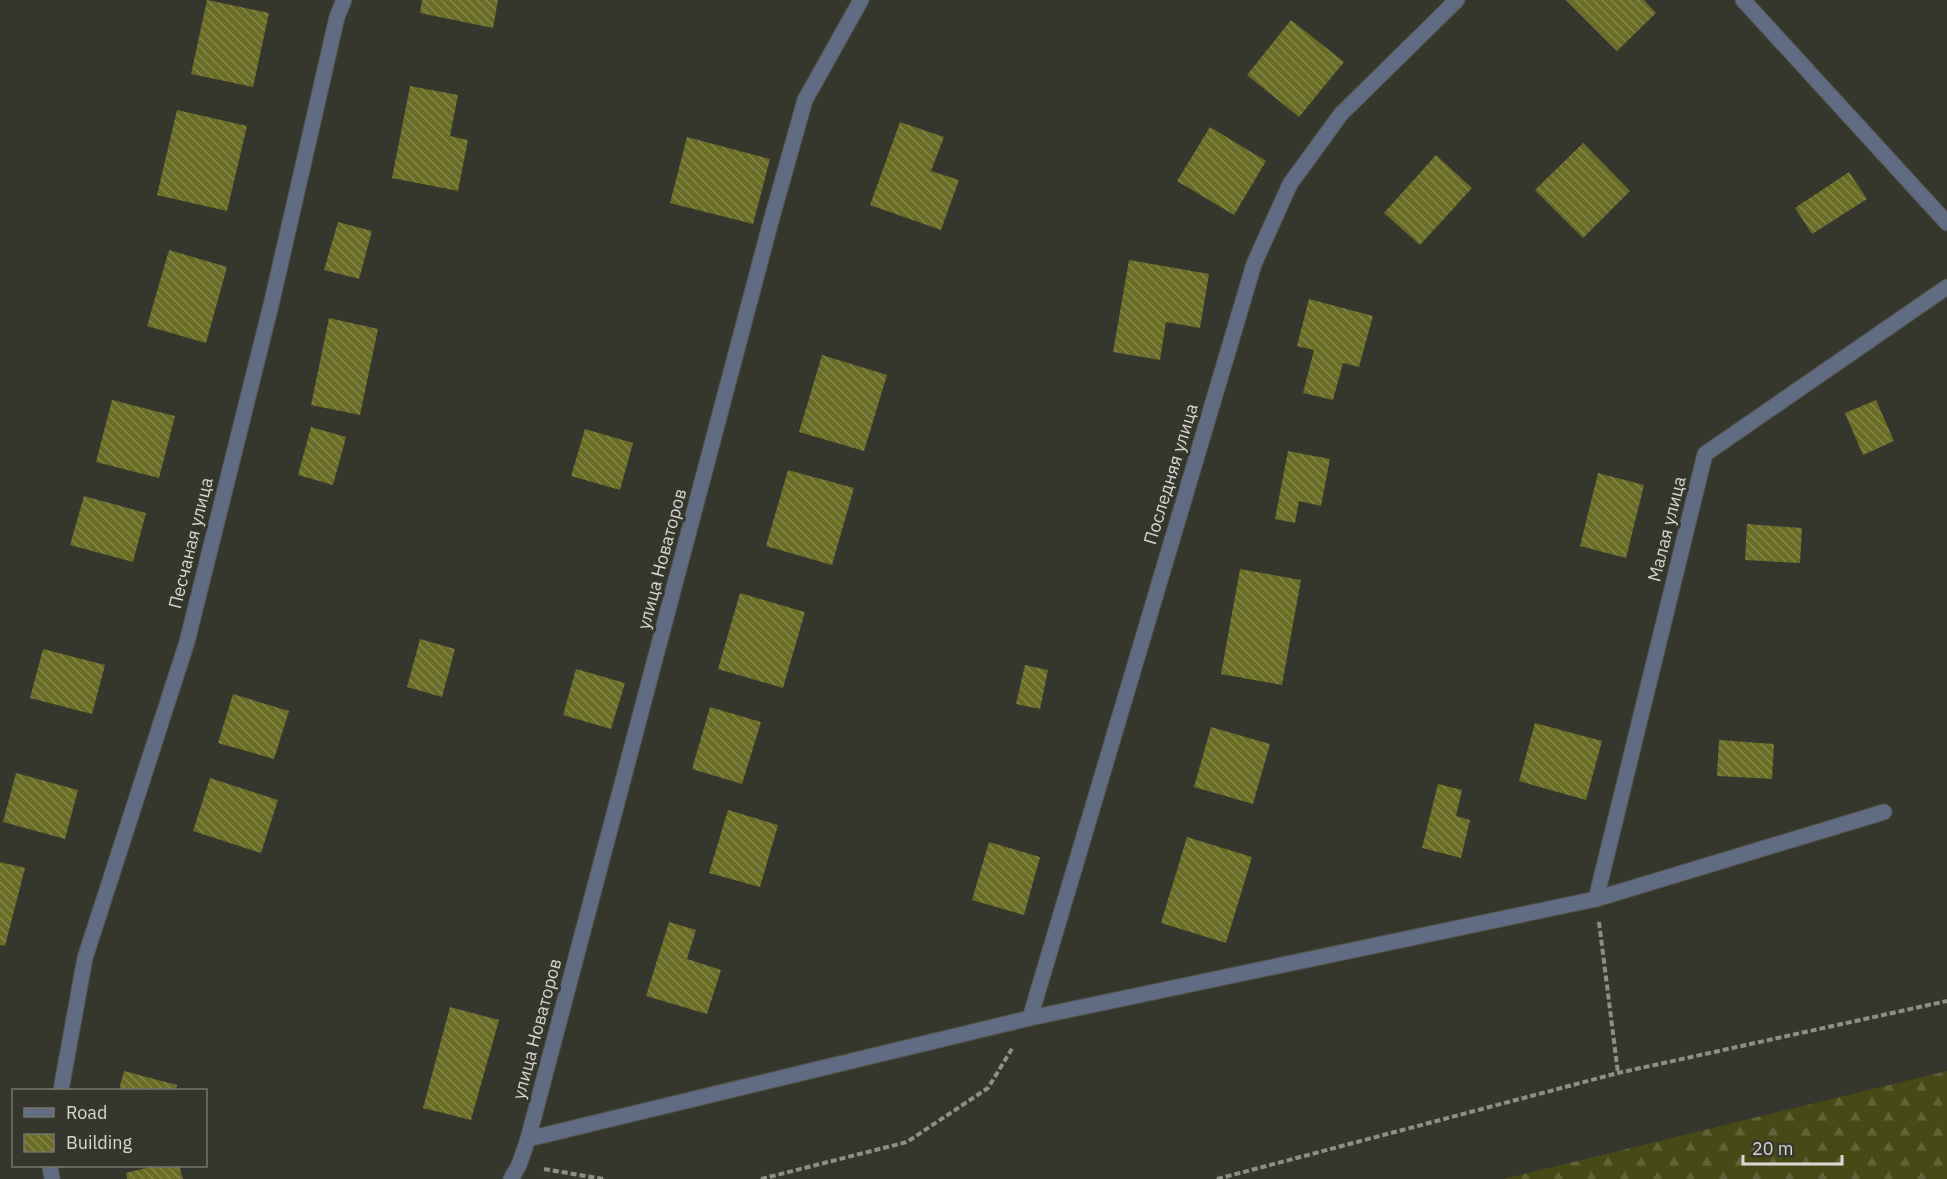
<svg xmlns="http://www.w3.org/2000/svg" width="1947" height="1179" viewBox="0 0 1947 1179" font-family="'IBM Plex Sans',sans-serif">
<style>
.forest{fill:url(#forest-firs)}
.building{fill:url(#building-back-hatch)}
.lines{fill:none;stroke-linecap:round;stroke-linejoin:round}
.minor-casing{stroke:#53534a;stroke-width:17}
.path{stroke:#8e8f87;stroke-width:4;stroke-dasharray:6 3;stroke-linecap:butt}
.minor{stroke:#606b84;stroke-width:15}
.labels{text-anchor:middle;stroke-width:6;stroke-linejoin:round;paint-order:stroke}
.street-label{font-size:18px;fill:#d9d9d3;stroke:#35362c}
</style>
<defs>
<pattern id="forest-firs" width="22" height="20" patternUnits="userSpaceOnUse" patternTransform="scale(1.5)"><rect width="22" height="20" fill="#484a16"/><path d="M5 1l3.5 6h-7zM16 11l3.5 6h-7z" fill="#626437"/></pattern>
<pattern id="building-back-hatch" width="6" height="6" patternUnits="userSpaceOnUse" patternTransform="scale(1.5)"><rect width="6" height="6" fill="#696c23"/><path d="M-1 5l2 2M0 0l6 6M5-1l2 2" fill="none" stroke="#85874c"/></pattern>
</defs>
<rect width="100%" height="100%" fill="#35362c"/>
<!-- forest -->
<path class="forest" d="M1947,1071V1179H1503Z"/>
<!-- building -->
<g class="building">
<path d="M207,0L269,13L253,87L191,74Z"/>
<path d="M422,0H498L493,28L420,13Z"/>
<path d="M1566,0H1644L1656,13L1617,51Z"/>
<path d="M1291,20L1344,62L1299,117L1247,75Z"/>
<path d="M410,86L458,95L450,136L468,140L458,191L392,178Z"/>
<path d="M177,110L247,126L227,211L157,195Z"/>
<path d="M900,122L944,137L931,171L959,180L941,230L870,205Z"/>
<path d="M1210,127L1266,161L1234,215L1177,181Z"/>
<path d="M687,137L770,159L753,224L670,203Z"/>
<path d="M1583,143L1630,191L1583,238L1535,190Z"/>
<path d="M1436,155L1472,188L1420,245L1384,213Z"/>
<path d="M1849,172L1867,199L1812,234L1795,208Z"/>
<path d="M338,222L372,231L359,279L324,270Z"/>
<path d="M169,250L227,267L206,343L147,326Z"/>
<path d="M1129,260L1209,274L1200,328L1166,322L1160,360L1113,352Z"/>
<path d="M1309,299L1373,316L1359,367L1343,363L1333,400L1303,393L1314,350L1297,346Z"/>
<path d="M329,318L378,329L360,415L311,405Z"/>
<path d="M822,355L887,375L864,451L799,432Z"/>
<path d="M112,400L175,416L159,478L96,462Z"/>
<path d="M1876,400L1894,441L1863,455L1845,413Z"/>
<path d="M311,427L346,437L333,485L298,475Z"/>
<path d="M585,429L633,443L620,490L571,476Z"/>
<path d="M1288,451L1330,459L1321,506L1299,501L1295,523L1275,519Z"/>
<path d="M788,470L854,488L832,565L766,546Z"/>
<path d="M1598,473L1644,485L1626,558L1580,546Z"/>
<path d="M84,496L146,513L133,562L70,545Z"/>
<path d="M1747,524L1802,528L1800,563L1745,560Z"/>
<path d="M1240,569L1301,580L1282,685L1221,674Z"/>
<path d="M740,593L805,612L783,688L718,669Z"/>
<path d="M420,639L455,649L442,697L407,687Z"/>
<path d="M43,649L105,665L92,714L30,698Z"/>
<path d="M1025,665L1048,670L1040,709L1016,704Z"/>
<path d="M576,669L625,683L611,729L563,715Z"/>
<path d="M233,694L289,711L274,759L218,743Z"/>
<path d="M710,707L761,722L742,784L692,769Z"/>
<path d="M1535,723L1602,741L1586,800L1519,781Z"/>
<path d="M1211,727L1270,744L1253,804L1194,787Z"/>
<path d="M1719,740L1774,744L1772,779L1717,776Z"/>
<path d="M16,773L78,790L65,839L3,822Z"/>
<path d="M210,778L278,800L261,853L193,831Z"/>
<path d="M1438,784L1462,790L1456,816L1470,820L1461,858L1422,848Z"/>
<path d="M728,810L778,825L760,887L709,873Z"/>
<path d="M1187,837L1252,857L1226,943L1161,923Z"/>
<path d="M989,842L1040,857L1024,915L972,900Z"/>
<path d="M0,862L25,868L5,946L0,945Z"/>
<path d="M669,922L696,930L687,959L721,970L707,1014L646,996Z"/>
<path d="M450,1007L499,1020L471,1120L423,1108Z"/>
<path d="M124,1071L177,1085L176,1090H119Z"/>
<path d="M154,1166H179L183,1179H127L126,1173Z"/>
</g>
<g class="lines">
<!-- minor casing -->
<g class="minor-casing">
<g id="minor">
<path d="M1743,0L1947,223"/>
<path d="M1596,899L1705,454L1947,287"/>
<path d="M1030,1018L1254,264L1290,184L1341,114L1457,0"/>
<path d="M61,1090L85,958L187,642L272,301L337,17L344,0"/>
<path d="M528,1139L1030,1018L1596,899L1884,812"/>
<path d="M50,1166L52,1179"/>
<path d="M511,1179L519,1165L528,1139L771,221L805,100L861,0"/>
</g>
</g>
<!-- path -->
<g class="path">
<path d="M1599,922L1618,1073"/>
<path d="M544,1169L603,1179"/>
<path d="M761,1179L907,1142L988,1088L1013,1047"/>
<path d="M1217,1179L1618,1073L1947,1001"/>
</g>
<!-- minor -->
<use href="#minor" class="minor"/>
</g>
<g class="labels">
<!-- street labels -->
<g class="street-label">
<text transform="translate(1171 474) rotate(-73)" y="6">Последняя улица</text>
<text transform="translate(1667 529) rotate(-76)" y="6">Малая улица</text>
<text transform="translate(191 543) rotate(-76)" y="6">Песчаная улица</text>
<text transform="translate(662 559) rotate(-75)" y="6">улица Новаторов</text>
<text transform="translate(537 1029) rotate(-75)" y="6">улица Новаторов</text>
</g>
</g>
<!-- legend -->
<rect x="12" y="1089" width="195" height="78" fill="#35362c" stroke="#77776f" stroke-width="1.5"/>
<rect x="24" y="1108" width="30" height="9" fill="#606b84" stroke="#77776f" stroke-width="1.5"/>
<text x="66" y="1119" font-size="18" fill="#d9d9d3">Road</text>
<rect x="24" y="1134" width="30" height="18" fill="url(#building-back-hatch)" stroke="#77776f" stroke-width="1.5"/>
<text x="66" y="1149" font-size="18" fill="#d9d9d3">Building</text>
<!-- scale -->
<path d="M1743 1155v9h99v-9" fill="none" stroke="#d9d9d3" stroke-width="3"/>
<text x="1752" y="1155" font-size="18" fill="#d9d9d3" stroke="#35362c" stroke-width="4.5" paint-order="stroke">20 m</text>
</svg>
